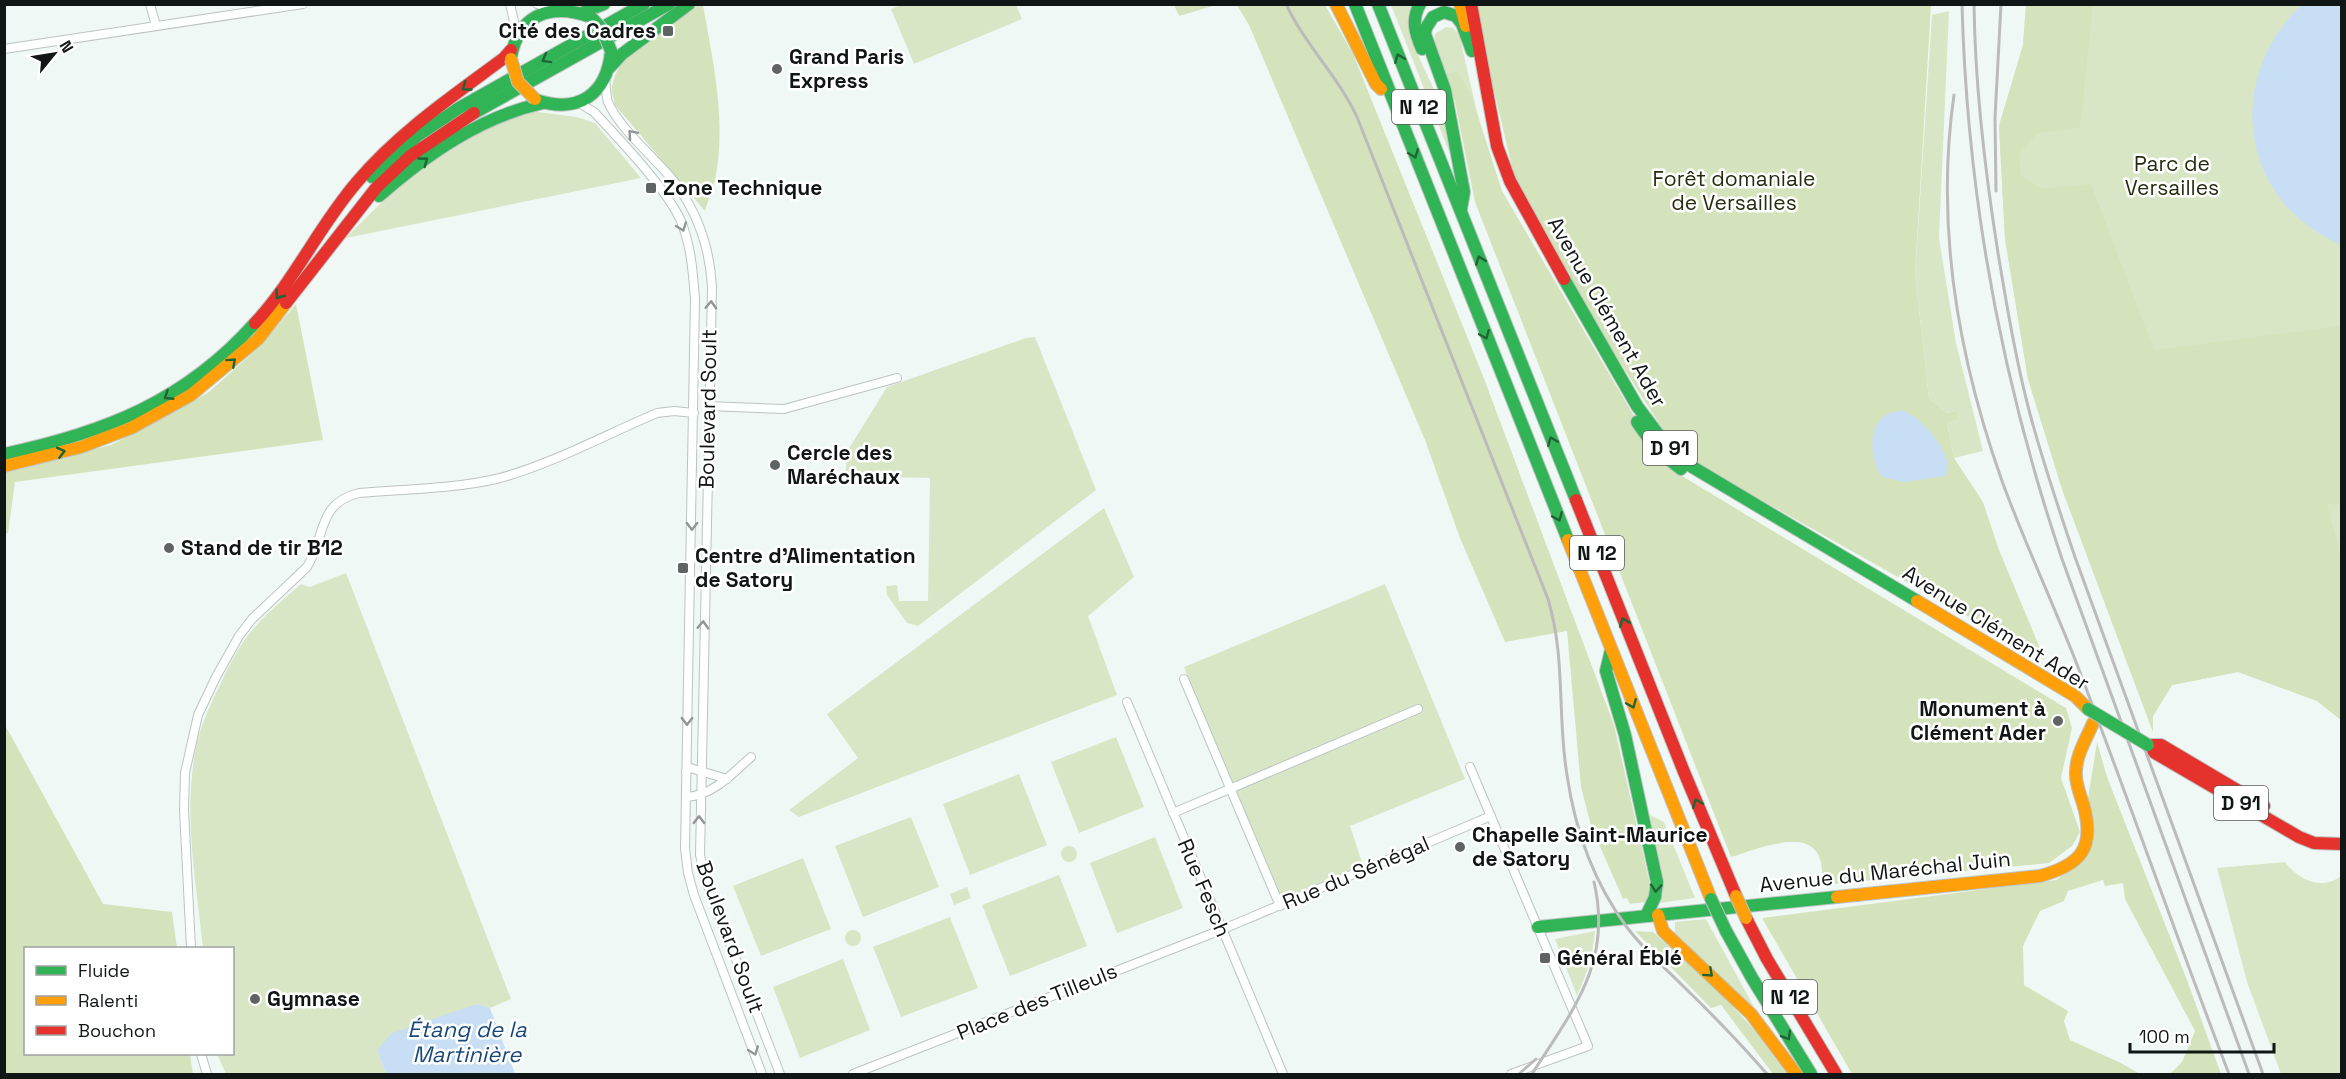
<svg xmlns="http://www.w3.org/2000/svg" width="2346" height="1079" viewBox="0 0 2346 1079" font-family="'Space Grotesk',sans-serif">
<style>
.green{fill:#d9e6c6}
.forest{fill:#d5e3bc}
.water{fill:#c7def5}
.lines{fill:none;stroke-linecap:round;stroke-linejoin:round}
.street-casing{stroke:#bdc3c2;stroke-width:10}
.fast-casing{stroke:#bdc3c2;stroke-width:14}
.slow-casing{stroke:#bdc3c2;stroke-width:14}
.jam-casing{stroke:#bdc3c2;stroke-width:14}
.street{stroke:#fdfefe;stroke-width:8}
.fast{stroke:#30b455;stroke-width:12}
.slow{stroke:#ff9f0a;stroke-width:12}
.jam{stroke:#e5322d;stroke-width:12}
.rail{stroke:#babbba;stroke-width:3}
.fast-bridge-casing{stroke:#bdc3c2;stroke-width:14;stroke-linecap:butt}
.slow-bridge-casing{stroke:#bdc3c2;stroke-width:14;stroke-linecap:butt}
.fast-bridge{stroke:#30b455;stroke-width:12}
.slow-bridge{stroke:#ff9f0a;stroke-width:12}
.oneway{stroke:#206435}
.oneway2{stroke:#929595}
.poi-dot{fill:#5e6464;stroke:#fff;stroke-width:2}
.labels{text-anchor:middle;stroke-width:5;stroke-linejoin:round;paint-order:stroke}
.shield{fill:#fff;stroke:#585b5b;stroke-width:1.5}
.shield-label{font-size:20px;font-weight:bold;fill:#101515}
.poi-label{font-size:21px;font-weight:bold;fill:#101515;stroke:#fff;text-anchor:start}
.park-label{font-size:21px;fill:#262d0f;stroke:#fff}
.street-label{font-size:21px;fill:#101515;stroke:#fff}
.water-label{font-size:22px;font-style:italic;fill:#18487a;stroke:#fff}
</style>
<rect width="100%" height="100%" fill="#f0f8f6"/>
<!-- green -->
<g class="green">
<path d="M901,5H1016L1022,19L914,64L891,9Z"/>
<path d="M1391,5H1417L1411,40L1443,109L1452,159Z"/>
<path d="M2026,5H2341V720L2317,701L2238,672L2172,685L2153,716V732L2062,489L2028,379L2005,239L1999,126L2023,45Z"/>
<path d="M1949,11L1939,238L1956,343L1983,451L1954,458L1947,423L1956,411L1947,413L1929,398L1915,274L1932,15Z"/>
<path d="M1446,27L1453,28L1459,34L1479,121L1471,94L1458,70L1446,75L1434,42L1435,34Z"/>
<path d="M530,111L577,117L595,123L641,178L346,238C385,198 428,157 479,132C495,124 513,118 530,111Z"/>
<path d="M1035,337L1096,490L918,626L907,623L887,595L886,586L897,585L899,601H928L930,478L845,476L848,450L887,387L1026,338Z"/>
<path d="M1104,508L1134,577L1088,616L1117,695L799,817L789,810L858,758L827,714Z"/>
<path d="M346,573L511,999L490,1008L477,1004L377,1050L386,1074H226L217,1054H232V948H203C196,881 182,810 197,743C202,723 210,705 219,687C228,667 239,645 254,628C268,612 285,598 301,584L310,587Z"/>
<path d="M1385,584L1465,779L1350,826L1363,865L1282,899L1184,667Z"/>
<path d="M1116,737L1144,807L1079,833L1051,762Z"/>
<path d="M1019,774L1047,845L970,875L943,804Z"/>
<path d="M1650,815L1664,822L1695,898L1660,903L1663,894Z"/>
<path d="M911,817L939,887L863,917L835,846Z"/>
<path d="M1155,837L1183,908L1117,933L1090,863Z"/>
<circle cx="1069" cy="854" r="8"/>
<path d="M803,858L831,929L761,956L733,886Z"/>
<path d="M2285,862C2299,880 2321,891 2341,876V1074H2281L2247,982L2217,868Z"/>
<path d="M1059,875L1087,946L1010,976L982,905Z"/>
<path d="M967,887L971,898L954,905L950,894Z"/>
<path d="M950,917L978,988L901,1017L873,947Z"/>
<path d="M1706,919L1754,1007L1675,937V922Z"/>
<circle cx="853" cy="938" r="8"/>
<path d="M1595,931L1591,961L1577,996L1555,939Z"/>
<path d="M843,959L870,1030L800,1058L773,987Z"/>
</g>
<!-- forest -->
<g class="forest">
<path d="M698,5H703C713,61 727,123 715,180C712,190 708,201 705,211L615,105C614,99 611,92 612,86C619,48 669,25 698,5Z"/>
<path d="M1174,5H1216L1179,16Z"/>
<path d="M1237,5H1325L1353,54L1483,376L1614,725L1651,889L1645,902L1630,904L1627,898L1623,899L1591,826L1581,787L1567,631L1505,642L1460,538L1425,440L1249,25Z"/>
<path d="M1474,5H1931L1915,274L1929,398L1947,413L1956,411L1958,419L1947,423L1954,458L1983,502L1999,550L2045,660L1694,462L1664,431L1593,320L1515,180Z"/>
<path d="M2026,5H2093L2080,128L2039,133L2019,153L2021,176L2042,188L2091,184L2154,350L2341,326V505L2327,504L2341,557V720L2317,701L2238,672L2172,685L2153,716V732L2062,489L2028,379L2005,239L1999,126L2023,45Z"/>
<path d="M1458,70L1471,94L1502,191L1648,440L1682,476L2066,708L2072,728L2061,778L2080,832L2072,846L2049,863L1823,885C1822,872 1823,858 1814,849C1797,832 1750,851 1731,857L1475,202L1455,102L1446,75Z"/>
<path d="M296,304L323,440L15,482L8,533L5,534L4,471L111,445L209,392L258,348Z"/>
<path d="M4,723L103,904L172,912L177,948H26V1054H190L193,1074H5Z"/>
<path d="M2097,742L2107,777L2187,980L2221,1074H2170L2182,1062L2195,1031L2125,899L2123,883L2105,886L2103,880L2068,891L2064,901L2040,911L2023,946L2024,985L2068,1011L2064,1021L2070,1040L2121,1063L2140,1074H1852L1762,918L2056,880L2080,863L2093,841L2088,798Z"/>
<path d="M1635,931L1653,932L1716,988L1756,1032L1787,1074H1773L1721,1005L1711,1008Z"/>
</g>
<!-- water -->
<g class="water">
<path d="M2303,4L2341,5V245C2322,236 2304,225 2289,209C2234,150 2243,57 2303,4Z"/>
<path d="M1901,410C1920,416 1938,438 1946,457C1949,462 1947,470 1946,476L1904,482L1882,477C1871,461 1866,427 1886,415C1890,412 1896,412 1901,410Z"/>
<path d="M477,1004L490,1008L515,1074H386L377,1050L392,1033Z"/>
</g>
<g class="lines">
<!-- street casing -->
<g class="street-casing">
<g id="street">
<path d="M150,4L156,26"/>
<path d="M510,4L515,26L514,36"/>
<path d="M537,4L549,8"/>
<path d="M4,49L303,4"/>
<path d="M605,79C606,86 606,96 608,102C620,130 657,159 676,184C698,214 710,250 712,287L700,855L706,881L780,1074"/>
<path d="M579,103L594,112C620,140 666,188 681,221C691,246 693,272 695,299L685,848L688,873L694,895L762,1074"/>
<path d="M708,406L784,409L897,378"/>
<path d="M1184,679L1280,906"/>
<path d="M1127,702L1283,1074"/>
<path d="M1470,767L1588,1046L1511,1074"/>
<path d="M686,772L690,768L727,779"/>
<path d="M686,797C712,796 732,774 751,757"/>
<path d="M1173,813L1418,709"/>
<path d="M191,948L184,810L185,773L198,715L216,677L239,636L252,619L307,567C326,536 317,503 359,493C404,489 452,489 496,479C548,466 607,434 657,413L674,411L694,413"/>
<path d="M201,1054L207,1074"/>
<path d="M853,1074L1221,930L1491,816"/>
</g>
</g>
<!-- fast casing -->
<g class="fast-casing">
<g id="fast">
<path d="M1355,4L1568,540"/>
<path d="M1378,4L1576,500"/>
<path d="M1420,4C1411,20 1415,33 1422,49"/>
<path d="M584,12L604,4"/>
<path d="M511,57C519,13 552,3 591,17"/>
<path d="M610,67L622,54L689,4"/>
<path d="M536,100C578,114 607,95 611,51"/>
<path d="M474,113L669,4"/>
<path d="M372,177L417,136L459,108L644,4"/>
<path d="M379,196C427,154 480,117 543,103"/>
<path d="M1461,209L1464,192L1445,90L1425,34L1426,28L1433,17L1444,12L1456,16L1462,24L1472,51"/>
<path d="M1564,279L1637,406L1661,438L1689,465L1917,601"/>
<path d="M1637,422L1656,449L1681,469"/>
<path d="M4,454C104,433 186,401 255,323"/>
<path d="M1611,650L1606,671L1625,735L1657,882L1655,897L1646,916"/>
<path d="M1538,927L1837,897"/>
<path d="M1726,931L1752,978L1811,1074"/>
</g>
</g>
<!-- slow casing -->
<g class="slow-casing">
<g id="slow">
<path d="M1336,4L1376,84L1381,89"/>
<path d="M1460,4L1466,26"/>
<path d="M4,466L81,447L131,428L191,395L258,339L286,303"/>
<path d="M1568,540L1711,899"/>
<path d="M1917,601L2075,696L2088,709"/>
<path d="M1837,897L2040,876C2080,865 2095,849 2084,807C2081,796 2076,786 2076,775C2075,756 2086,740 2093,723"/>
<path d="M1658,915L1663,931L1751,1014L1796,1074"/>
</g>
</g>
<!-- jam casing -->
<g class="jam-casing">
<g id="jam">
<path d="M1471,4L1497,146L1510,181L1564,279"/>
<path d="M286,303L376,188L410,156L474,113"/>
<path d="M255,323C295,280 319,226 357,182C398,133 453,96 504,58L511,50"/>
<path d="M1576,500L1684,772L1736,896"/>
<path d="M2148,745L2155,753L2299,837L2314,843L2342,844"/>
<path d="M2148,745H2161L2264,806"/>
<path d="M1746,918L1767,959L1836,1074"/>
</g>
</g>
<!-- street -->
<use href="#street" class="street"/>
<!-- fast -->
<use href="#fast" class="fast"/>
<!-- slow -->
<use href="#slow" class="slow"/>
<!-- jam -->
<use href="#jam" class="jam"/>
<!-- rail -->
<g class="rail">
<path d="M1286,4C1305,45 1338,76 1357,117L1548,599C1566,659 1557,716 1567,775C1575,830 1593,881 1626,926C1642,948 1663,966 1682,985C1712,1014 1740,1043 1767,1074"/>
<path d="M1962,4C1967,194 2001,379 2062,559L2249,1074"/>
<path d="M1974,4C1975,88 1985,171 1998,253C2007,307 2016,361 2030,414C2043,462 2059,510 2075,557L2263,1074"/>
<path d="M1954,95C1935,226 1958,357 2002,481C2025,544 2054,605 2078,667C2130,803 2177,939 2229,1074"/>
<path d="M1996,191L1995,118L2001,4"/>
<path d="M1519,1074L1536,1059"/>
<path d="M1532,1074C1572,1011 1613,963 1594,882"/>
</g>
<!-- fast-bridge casing -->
<g class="fast-bridge-casing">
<g id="fast-bridge">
<path d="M591,17L602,29L611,51"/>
<path d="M2088,709L2148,745"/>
<path d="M1711,899L1726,931"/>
</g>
</g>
<!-- slow-bridge casing -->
<g class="slow-bridge-casing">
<g id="slow-bridge">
<path d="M511,59L518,82L535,99"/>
<path d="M1736,896L1746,918"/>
</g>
</g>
<!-- fast-bridge -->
<use href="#fast-bridge" class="fast-bridge"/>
<!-- slow-bridge -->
<use href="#slow-bridge" class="slow-bridge"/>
</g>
<!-- one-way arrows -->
<defs><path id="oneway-chevron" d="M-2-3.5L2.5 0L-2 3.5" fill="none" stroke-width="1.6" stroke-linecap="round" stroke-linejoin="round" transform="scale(1.5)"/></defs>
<g class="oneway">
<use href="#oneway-chevron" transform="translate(1399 58) rotate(-112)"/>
<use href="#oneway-chevron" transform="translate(546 59) rotate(151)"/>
<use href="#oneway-chevron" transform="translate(466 87) rotate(144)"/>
<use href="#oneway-chevron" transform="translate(1414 154) rotate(69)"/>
<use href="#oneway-chevron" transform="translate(424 161) rotate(-36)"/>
<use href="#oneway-chevron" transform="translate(1480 260) rotate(-111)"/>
<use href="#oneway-chevron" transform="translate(279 295) rotate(127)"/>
<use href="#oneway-chevron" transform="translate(1485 335) rotate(68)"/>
<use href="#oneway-chevron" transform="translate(232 362) rotate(-42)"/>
<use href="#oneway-chevron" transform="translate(168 396) rotate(147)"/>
<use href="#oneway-chevron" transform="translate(1552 441) rotate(-112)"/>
<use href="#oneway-chevron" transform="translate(61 452) rotate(-14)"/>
<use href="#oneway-chevron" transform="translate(1558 517) rotate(68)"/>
<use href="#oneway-chevron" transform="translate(1624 622) rotate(-112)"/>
<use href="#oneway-chevron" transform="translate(1632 704) rotate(68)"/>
<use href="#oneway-chevron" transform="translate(1697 803) rotate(-112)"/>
<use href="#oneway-chevron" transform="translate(1656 888) rotate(94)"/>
<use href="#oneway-chevron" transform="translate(1709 973) rotate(42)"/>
<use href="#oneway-chevron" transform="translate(1787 1036) rotate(58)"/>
</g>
<g class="oneway2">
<use href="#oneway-chevron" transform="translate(632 134) rotate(-131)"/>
<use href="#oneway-chevron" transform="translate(682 227) rotate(70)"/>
<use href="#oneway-chevron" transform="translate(711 305) rotate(-88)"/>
<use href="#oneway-chevron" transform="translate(692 526) rotate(91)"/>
<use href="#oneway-chevron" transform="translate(703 625) rotate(-88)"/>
<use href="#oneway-chevron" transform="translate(687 721) rotate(91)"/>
<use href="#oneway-chevron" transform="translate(699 820) rotate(-89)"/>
<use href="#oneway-chevron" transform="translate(754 1051) rotate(69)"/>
</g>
<!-- markers -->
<g class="poi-dot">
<rect x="662" y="25" width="12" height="12" rx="3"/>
<circle cx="777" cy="69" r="6"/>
<rect x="645" y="182" width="12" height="12" rx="3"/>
<circle cx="775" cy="465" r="6"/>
<circle cx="169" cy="548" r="6"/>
<rect x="677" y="562" width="12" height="12" rx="3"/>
<circle cx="2058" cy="721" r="6"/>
<circle cx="1460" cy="847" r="6"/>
<rect x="1539" y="952" width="12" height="12" rx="3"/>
<circle cx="255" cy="999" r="6"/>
</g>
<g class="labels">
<!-- shield labels -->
<g class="shield">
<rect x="1392" y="90" width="54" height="34" rx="4.5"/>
<rect x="1643" y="431" width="54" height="34" rx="4.5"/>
<rect x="1570" y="536" width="54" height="34" rx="4.5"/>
<rect x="2214" y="786" width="54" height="34" rx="4.5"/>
<rect x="1763" y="980" width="54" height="34" rx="4.5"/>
</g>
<g class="shield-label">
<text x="1419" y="114">N 12</text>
<text x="1670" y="455">D 91</text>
<text x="1597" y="560">N 12</text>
<text x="2241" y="810">D 91</text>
<text x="1790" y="1004">N 12</text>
</g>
<!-- poi labels -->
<g class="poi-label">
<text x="656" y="38" text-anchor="end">Cité des Cadres</text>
<text x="789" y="64">Grand Paris<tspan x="789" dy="24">Express</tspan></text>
<text x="663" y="195">Zone Technique</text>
<text x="787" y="460">Cercle des<tspan x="787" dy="24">Maréchaux</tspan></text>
<text x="181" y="555">Stand de tir B12</text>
<text x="695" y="563">Centre d'Alimentation<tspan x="695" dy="24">de Satory</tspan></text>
<text x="2046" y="716" text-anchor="end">Monument à<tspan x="2046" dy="24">Clément Ader</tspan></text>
<text x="1472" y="842">Chapelle Saint-Maurice<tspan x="1472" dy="24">de Satory</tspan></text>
<text x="1557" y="965">Général Éblé</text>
<text x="267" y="1006">Gymnase</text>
</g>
<!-- park labels -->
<g class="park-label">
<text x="2172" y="171">Parc de<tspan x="2172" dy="24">Versailles</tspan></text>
<text x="1734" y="186">Forêt domaniale<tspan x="1734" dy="24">de Versailles</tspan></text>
</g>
<!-- street labels -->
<g class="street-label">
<text transform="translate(1607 312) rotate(60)" y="7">Avenue Clément Ader</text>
<text transform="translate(708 409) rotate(-89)" y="7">Boulevard Soult</text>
<text transform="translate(1996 628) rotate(32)" y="7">Avenue Clément Ader</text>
<text transform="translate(1885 872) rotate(-6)" y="7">Avenue du Maréchal Juin</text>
<text transform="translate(1356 873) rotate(-23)" y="7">Rue du Sénégal</text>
<text transform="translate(1204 888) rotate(67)" y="7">Rue Fesch</text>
<text transform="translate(730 937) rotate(70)" y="7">Boulevard Soult</text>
<text transform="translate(1037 1002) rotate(-22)" y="7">Place des Tilleuls</text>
</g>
<!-- water labels -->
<g class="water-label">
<text x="467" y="1037">Étang de la<tspan x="467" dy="25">Martinière</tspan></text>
</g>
</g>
<!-- border -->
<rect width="2346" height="1079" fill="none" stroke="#101515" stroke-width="12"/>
<!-- legend -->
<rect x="24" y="947" width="210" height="108" fill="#ffffff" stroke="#9fa1a1" stroke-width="1.5"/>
<rect x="36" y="966" width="30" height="9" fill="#30b455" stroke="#9fa1a1" stroke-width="1.5"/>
<text x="78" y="977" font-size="18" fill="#101515">Fluide</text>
<rect x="36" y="996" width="30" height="9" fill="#ff9f0a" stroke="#9fa1a1" stroke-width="1.5"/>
<text x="78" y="1007" font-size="18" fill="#101515">Ralenti</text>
<rect x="36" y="1026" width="30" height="9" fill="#e5322d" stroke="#9fa1a1" stroke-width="1.5"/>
<text x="78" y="1037" font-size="18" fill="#101515">Bouchon</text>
<!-- north arrow -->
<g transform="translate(54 54) rotate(60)" stroke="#ffffff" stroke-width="4.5" paint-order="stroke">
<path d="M0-4.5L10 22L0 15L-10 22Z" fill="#101515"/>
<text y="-9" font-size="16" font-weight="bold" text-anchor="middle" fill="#101515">N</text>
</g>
<!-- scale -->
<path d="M2130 1043v9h144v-9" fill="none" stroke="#101515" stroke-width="3"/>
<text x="2139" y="1043" font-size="18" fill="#101515" stroke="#ffffff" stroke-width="4.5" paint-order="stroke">100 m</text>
</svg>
